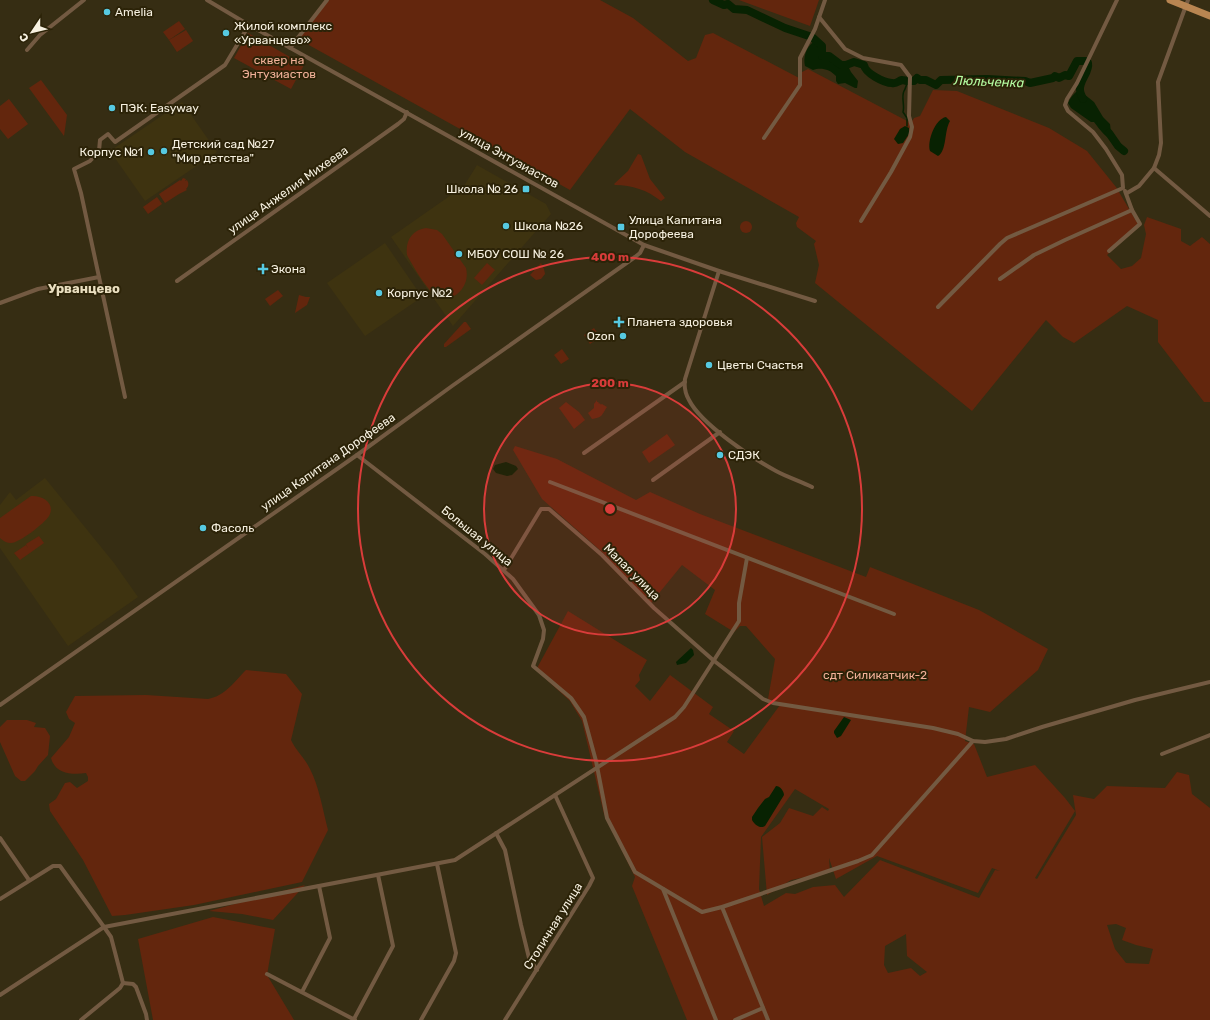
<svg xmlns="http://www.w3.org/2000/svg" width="1210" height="1020" viewBox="0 0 1210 1020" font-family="Rubik,sans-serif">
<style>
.built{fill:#3e3310}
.green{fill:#63260d;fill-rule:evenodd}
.water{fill:#082202}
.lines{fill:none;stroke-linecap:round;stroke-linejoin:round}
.stream{stroke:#082202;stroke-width:1.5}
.river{stroke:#082202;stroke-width:8}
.minor{stroke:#735a42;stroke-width:4}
.primary{stroke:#b88551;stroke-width:7}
.ring{fill:none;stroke:#d93c3a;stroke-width:2}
.poi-dot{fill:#56c9e1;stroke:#2c2308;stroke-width:1.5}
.labels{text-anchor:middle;stroke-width:4;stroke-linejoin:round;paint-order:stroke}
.poi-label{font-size:12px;fill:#f7f1e1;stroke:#2c2308;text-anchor:start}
.park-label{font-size:12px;fill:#f2b199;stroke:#2c2308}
.street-label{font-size:12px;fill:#f7f1e1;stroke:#2c2308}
.water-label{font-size:13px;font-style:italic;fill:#b3fba0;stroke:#2c2308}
.neighbourhood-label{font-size:13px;font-weight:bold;fill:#eadfc0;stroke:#2c2308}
.centre{fill:#d93c3a;stroke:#2c2308;stroke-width:2}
.ring-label{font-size:12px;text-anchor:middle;font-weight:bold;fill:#d93c3a;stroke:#2c2308;stroke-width:4;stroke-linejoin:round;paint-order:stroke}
</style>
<rect width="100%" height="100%" fill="#362d13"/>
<!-- built -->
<g class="built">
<path d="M182,102L217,152L145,201L110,151Z"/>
<path d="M477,165L546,204L551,214L453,326L391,237L464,186Z"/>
<path d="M385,243L422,297L365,336L327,283Z"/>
<path d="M45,478L114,563L138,597L68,646L0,548V505L10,492L16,500Z"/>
</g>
<!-- green -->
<g class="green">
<path d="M329,0H600L633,18L688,61L696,58L705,35L713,33L801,79L802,72L808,69L911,123L914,118L920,116L933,90L957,91L1049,128L1087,151L1116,187L1138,224L1139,226L1107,255L1121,269L1132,266L1141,258L1146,234L1144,225L1147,217L1181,229V241L1190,246L1202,237L1210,244V402H1204L1158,342V320L1127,306L1074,343L1063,337L1046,320L972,411L815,283L819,265L814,244L816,241L797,227L796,223L799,217L685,152L630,109L570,190L298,39Z"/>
<path d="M739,0H819L810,26Z"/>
<path d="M179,21L185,29L169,40L163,32Z"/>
<path d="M186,30L193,41L177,52L169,40Z"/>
<path d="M248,33L304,65L291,89L234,58Z"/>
<path d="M41,80L67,115L64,136L29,88Z"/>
<path d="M9,99L28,124L8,139L0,129V106Z"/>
<path d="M638,154L641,155L650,179L665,198L661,201C647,190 632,185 615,185L614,184L628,171Z"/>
<path d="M183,178L186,179L185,181L187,180C189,183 189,186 186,189L187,190L179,194L165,203L159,194L180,180L181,181Z"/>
<path d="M157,197L162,204L148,214L143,207Z"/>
<circle cx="746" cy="227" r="6"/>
<path d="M426,228L437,230L442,234L466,268C471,288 451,307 433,293C426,288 411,263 407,255C405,241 412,230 426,228Z"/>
<path d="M487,263L495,270L482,285L474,278Z"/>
<path d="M541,263L544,269L545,274L541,279L536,280L530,275Z"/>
<path d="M278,290L283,296L270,306L265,299Z"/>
<path d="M299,295L306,297H310L307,305L295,313Z"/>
<path d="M464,322H466L471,329L446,347H444V344Z"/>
<path d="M594,328L600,337L590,344L584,335Z"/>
<path d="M562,349L569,359L561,364L554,355Z"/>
<path d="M597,400V402H599L598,403L601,404L600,405L602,404L607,407C601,416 603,417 592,419L588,413L594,408V404Z"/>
<path d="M566,402L579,412L585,420L574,429L559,408Z"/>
<path d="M667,434L675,445L649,463L642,452Z"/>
<path d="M515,446L557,459L636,500L650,492L700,514L866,577L870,567L979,610L1048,649L1038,670L990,712L969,707L965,741L974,744L987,777L1035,765L1065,798L1075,811L1035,878L1037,879L1076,815L1073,795L1094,799L1107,786L1165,788L1177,772L1189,775L1192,794L1210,808V1020H687L632,886L635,877L604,814L582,721L570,701L536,670L568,611L647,660L639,675L640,680L635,686L650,701L670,675L713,707L709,714L734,731L727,742L744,754L780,705L768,699L775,659L746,626H740L734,632L705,614L715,590L682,565L651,603L601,551L542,499L513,450ZM795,789L829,809L828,811L822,807L813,816L789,808L780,823L762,837L767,895L791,880L830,872L829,858L836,879L877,856L978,893L992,868L1000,871L995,870L979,898L880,860L844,897L835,885L813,887L795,894L786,893L764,906L759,889L761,837ZM1116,924L1126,928L1122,940L1136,945L1153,949L1149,964L1126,963L1115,949L1107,925ZM906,934L907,956L927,972L920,976L911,968L888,973L884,965L885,946Z"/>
<path d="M31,496C42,495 56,503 49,516C45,523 19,543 11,543C7,543 3,541 0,538V518Z"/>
<path d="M39,536L44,543L20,560L14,553L26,545L28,548L26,544Z"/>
<path d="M246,670L286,674L302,694L291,740C296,751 305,758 310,769C319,786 323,811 328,830L302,882L194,905L125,915L112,916L83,860L50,811L49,804L56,799L65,783L70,782L77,788L88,781V777L86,773C72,775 55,774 51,758L69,737L75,723L69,719L66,712L75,696L146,695L208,699C225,696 235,681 246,670Z"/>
<path d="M7,720H27L36,723L34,727L45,728L50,736L48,755L38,766L35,771L25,781H21L15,776L0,742V727Z"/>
<path d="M305,885L273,920L242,914L209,911Z"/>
<path d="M213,917L275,929L267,975L294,1020H153L138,939Z"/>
</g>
<!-- water -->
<g class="water">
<path d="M817,41L822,46V56H829L841,65H846L849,68L851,72L858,81L857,88H855L845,83L838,84L836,81V76C830,69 820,67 813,70L805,66C803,57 806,48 813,42Z"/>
<path d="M1079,90L1094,102L1103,117L1110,124L1111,132L1117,141C1107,140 1100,130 1094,122H1091L1071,108L1068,103C1070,98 1074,93 1079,90Z"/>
<path d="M946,117L950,121C944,131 947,151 938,156L930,151C927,141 935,119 946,117Z"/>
<path d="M905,126L909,128V134L903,143L898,144L894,139L900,129Z"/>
<path d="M506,462L516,466L518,469L512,475L507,476L496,473L493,469L495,465Z"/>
<path d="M691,648L693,650L694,655L686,663L677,665L676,662Z"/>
<path d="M844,717L851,720L841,736L837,738L834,733V731Z"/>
<path d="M776,786C780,786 784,791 784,795L765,826C760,829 755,825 752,820V817L758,808L765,799L769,797Z"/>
</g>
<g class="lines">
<!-- stream -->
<path class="stream" d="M907,126V118L903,112C905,106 901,97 904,91C906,87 907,86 907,81"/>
<!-- river -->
<g class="river">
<path d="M713,0L724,5L728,4L734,9L747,10L785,28L809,36"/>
<path d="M812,37L822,46V56H829L841,65H846L854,62L864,65C865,73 884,83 892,83C897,84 898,81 902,80C904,80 906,81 908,81"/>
<path d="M911,81H914L917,78L920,80H926L936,85L941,80L987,79L1025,81L1030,83L1053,78L1055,76L1059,78L1065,75L1069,76L1077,61H1085"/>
<path d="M1083,99C1082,96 1080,93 1080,90C1079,80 1090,72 1088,63"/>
<path d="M1109,133L1118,146L1124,151"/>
</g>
<!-- minor -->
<g class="minor">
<path d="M207,0L249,25L644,245L719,271L815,301"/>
<path d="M819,17L845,49L863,58L901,65L910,77L909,116L912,127L910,137L891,172L861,221"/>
<path d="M290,48L327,0"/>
<path d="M27,50L40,35L84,0"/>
<path d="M764,138L800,85V58L815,29L825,0"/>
<path d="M1154,168L1210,216"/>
<path d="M1127,193L1139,186L1154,168L1159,155L1161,143L1158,82L1188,0"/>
<path d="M1109,251L1140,224L1132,210L1125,191"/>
<path d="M719,271L685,379C684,386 685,393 689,400C701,424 752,458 776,471C787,477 800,481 812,487"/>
<path d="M99,277L81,193L74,169L90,161L99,151L100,140L108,134L115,142L225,65L249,25"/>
<path d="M1000,279L1034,255L1065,240L1132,210"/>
<path d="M177,281L398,124L404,119L407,112"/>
<path d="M0,303L38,289L99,277L125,397"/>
<path d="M938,307L1000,244L1007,238L1123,188L1122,175L1106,149L1093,132L1068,111L1065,105L1067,99L1077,83L1117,0"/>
<path d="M584,453L685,382"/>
<path d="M357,455L485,554L513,579L539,615L544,630L543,639L533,666L571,698L584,717L596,761L607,818L635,872L702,912L722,907L858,861L872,855L973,741"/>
<path d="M653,480L720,432"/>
<path d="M550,482L894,614"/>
<path d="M504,570L541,509H549L602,555L654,608L713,660L763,699L773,703L933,728L958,734L973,741L985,742L1006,739L1042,727L1135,700L1210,682"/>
<path d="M0,705L357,455L452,386L635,257L640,253L644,245"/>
<path d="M1162,754L1210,735"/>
<path d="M496,833L505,850L521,925L529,958L537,970"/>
<path d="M0,838L29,880"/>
<path d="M663,889L716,1020"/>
<path d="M0,899L53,866H60L104,927L0,995"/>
<path d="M722,907L768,1020"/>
<path d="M267,974L355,1020"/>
<path d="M123,983L111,937L104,927L455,860L675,717L684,707L739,621V603L747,558"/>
<path d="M123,983L133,984L136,987L146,1014L147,1020"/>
<path d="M302,992L330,938L319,886"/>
<path d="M354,1019L393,946L378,875"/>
<path d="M81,1020L120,988L123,983"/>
<path d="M421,1020L454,961L456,953L437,864"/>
<path d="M505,1020L589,886L593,878L555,795"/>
<path d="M735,1020L763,1008"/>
</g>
<!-- primary -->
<path class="primary" d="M1170,0L1210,16"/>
</g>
<!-- distance rings -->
<circle cx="610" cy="509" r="126" fill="#d93c3a" fill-opacity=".12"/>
<g class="ring">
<circle cx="610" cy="509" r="126"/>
<circle cx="610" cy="509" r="252"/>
</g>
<!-- markers -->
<g class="poi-dot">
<circle cx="107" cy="12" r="4"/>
<circle cx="226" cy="33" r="4"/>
<circle cx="112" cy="108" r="4"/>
<circle cx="164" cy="151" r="4"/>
<circle cx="151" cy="152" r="4"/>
<rect x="522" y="185" width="8" height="8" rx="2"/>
<circle cx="506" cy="226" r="4"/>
<rect x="617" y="223" width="8" height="8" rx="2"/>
<circle cx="459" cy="254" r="4"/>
<path d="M261 263h4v4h4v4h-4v4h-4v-4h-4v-4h4z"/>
<circle cx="379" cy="293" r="4"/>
<path d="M617 316h4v4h4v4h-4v4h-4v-4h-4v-4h4z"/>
<circle cx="623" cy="336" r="4"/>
<circle cx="709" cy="365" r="4"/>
<circle cx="720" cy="455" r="4"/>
<circle cx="203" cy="528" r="4"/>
</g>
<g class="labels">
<!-- poi labels -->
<g class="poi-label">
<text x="115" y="16">Amelia</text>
<text x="234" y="30">Жилой комплекс<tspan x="234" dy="14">«Урванцево»</tspan></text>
<text x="120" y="112">ПЭК: Easyway</text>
<text x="172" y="148">Детский сад №27<tspan x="172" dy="14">"Мир детства"</tspan></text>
<text x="143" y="156" text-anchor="end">Корпус №1</text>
<text x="518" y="193" text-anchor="end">Школа № 26</text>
<text x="629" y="224">Улица Капитана<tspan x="629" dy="14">Дорофеева</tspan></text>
<text x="514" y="230">Школа №26</text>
<text x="467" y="258">МБОУ СОШ № 26</text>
<text x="271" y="273">Экона</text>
<text x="387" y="297">Корпус №2</text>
<text x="627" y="326">Планета здоровья</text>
<text x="615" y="340" text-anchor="end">Ozon</text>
<text x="717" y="369">Цветы Счастья</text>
<text x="728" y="459">СДЭК</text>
<text x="211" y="532">Фасоль</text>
</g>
<!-- park labels -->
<g class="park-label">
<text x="279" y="64">сквер на<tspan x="279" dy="14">Энтузиастов</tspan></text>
<text x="875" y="679">сдт Силикатчик-2</text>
</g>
<!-- street labels -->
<g class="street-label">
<text transform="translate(509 158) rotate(29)" y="4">улица Энтузиастов</text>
<text transform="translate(288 190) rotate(-35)" y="4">улица Анжелия Михеева</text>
<text transform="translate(328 462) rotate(-35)" y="4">улица Капитана Дорофеева</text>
<text transform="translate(477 536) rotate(39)" y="4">Большая улица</text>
<text transform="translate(632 572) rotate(45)" y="4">Малая улица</text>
<text transform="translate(553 926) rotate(-58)" y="4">Столичная улица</text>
</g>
<!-- water labels -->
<g class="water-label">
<text transform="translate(989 81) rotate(2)" y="5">Люльченка</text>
</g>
<!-- neighbourhood labels -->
<g class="neighbourhood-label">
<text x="84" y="293">Урванцево</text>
</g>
</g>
<circle cx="610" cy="509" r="6" class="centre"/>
<g class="ring-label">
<text x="610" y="261">400 m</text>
<text x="610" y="387">200 m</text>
</g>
<!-- north arrow -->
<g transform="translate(32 32) rotate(235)" stroke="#2c2308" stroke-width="3" paint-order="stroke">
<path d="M0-3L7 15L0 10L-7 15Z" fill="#f7f1e1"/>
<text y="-6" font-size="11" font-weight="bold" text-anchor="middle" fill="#f7f1e1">С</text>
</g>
</svg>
